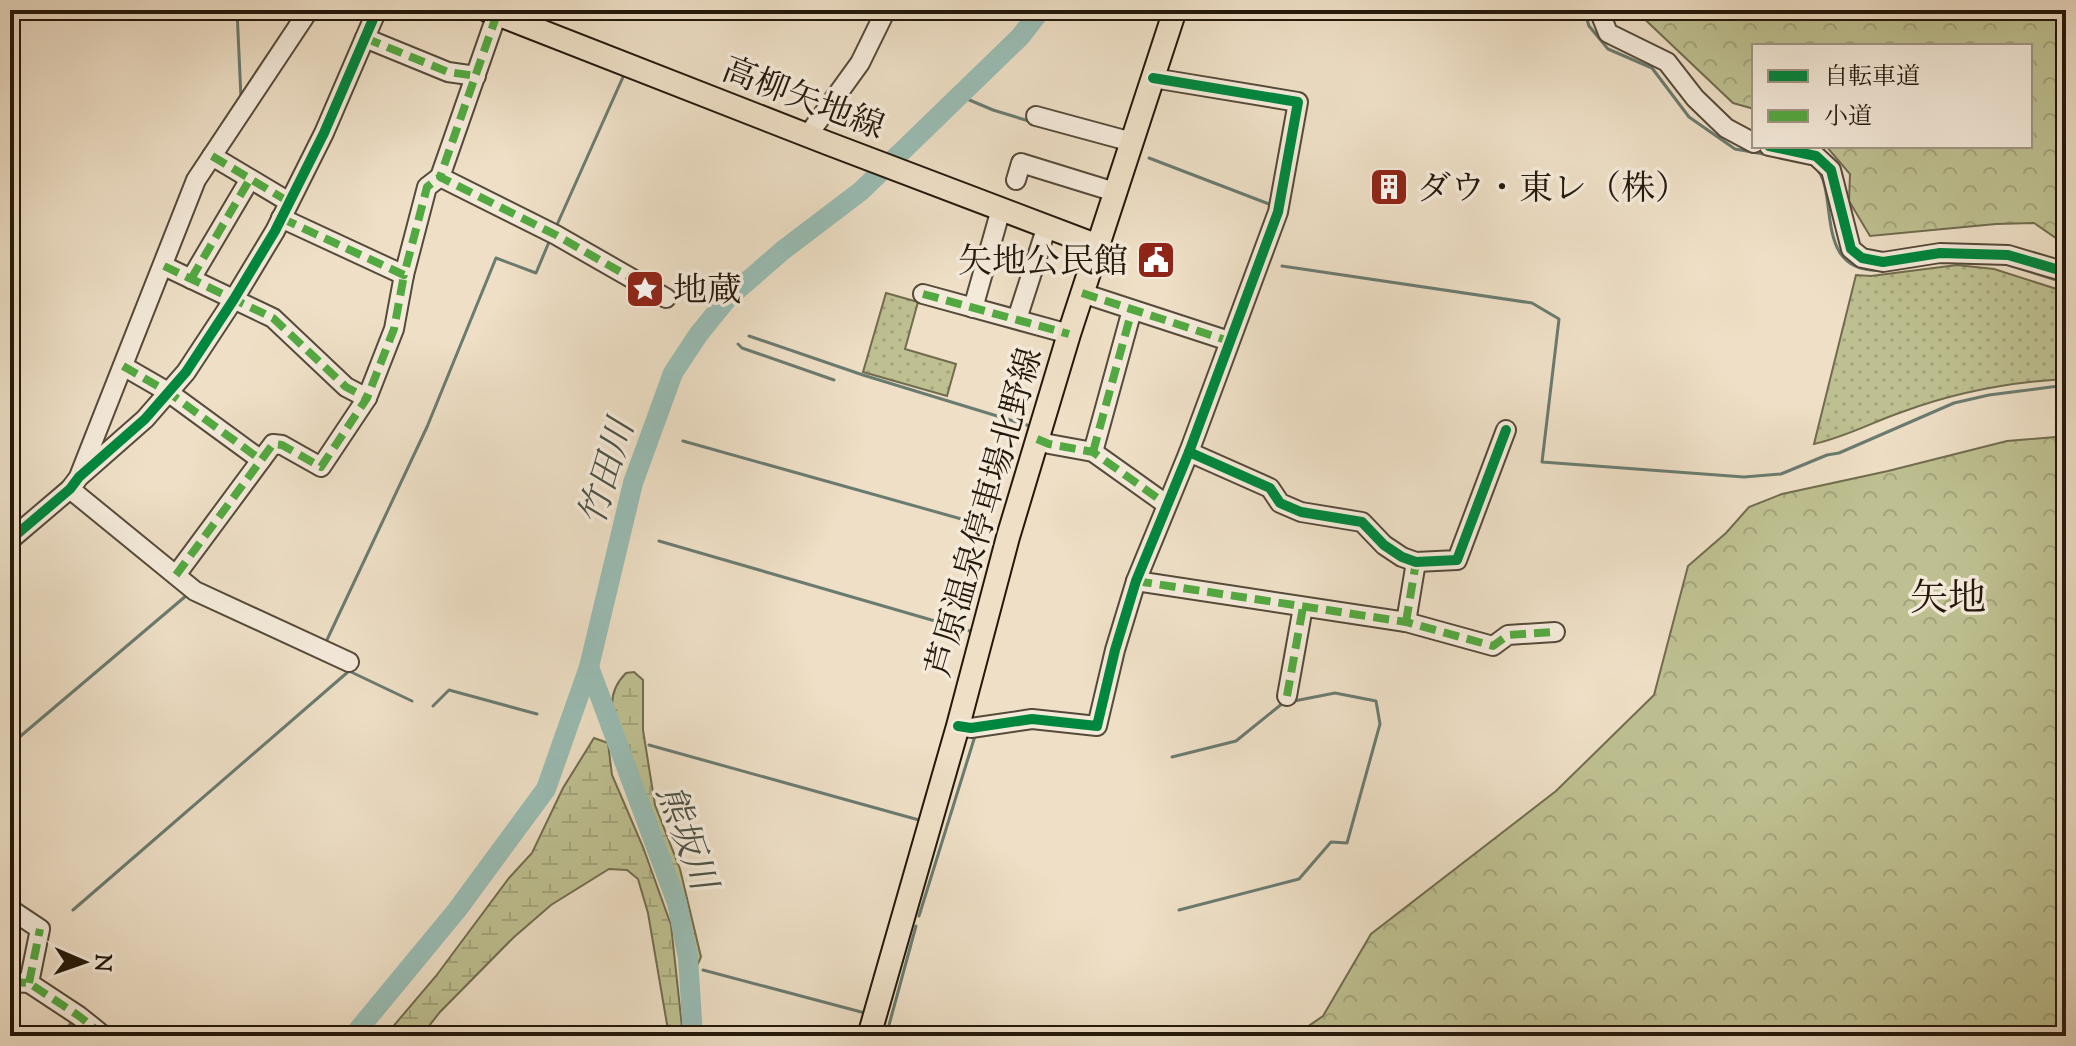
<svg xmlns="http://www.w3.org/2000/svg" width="2076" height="1046" viewBox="0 0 2076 1046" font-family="'Sorts Mill Goudy','Noto Serif JP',serif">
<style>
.green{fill:url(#green-dots);stroke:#716c4e;stroke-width:2}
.forest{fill:url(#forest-crowns);stroke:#716c4e;stroke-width:2}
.wetland{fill:url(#wetland-marsh);stroke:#716c4e;stroke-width:2}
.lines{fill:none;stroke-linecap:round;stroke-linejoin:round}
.stream{stroke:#6a7b70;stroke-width:3}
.river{stroke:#99bdb4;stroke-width:20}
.minor-casing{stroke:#564a3a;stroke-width:22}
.major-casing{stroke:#24180b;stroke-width:26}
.minor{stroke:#f4eada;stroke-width:18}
.major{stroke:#eedfc6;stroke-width:22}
.quiet{stroke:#53a941;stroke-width:8;stroke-dasharray:16 8;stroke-linecap:butt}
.cycleway-casing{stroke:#f4eada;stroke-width:15}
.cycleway{stroke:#00873e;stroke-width:10}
.labels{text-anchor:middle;stroke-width:7;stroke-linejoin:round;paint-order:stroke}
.street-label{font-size:34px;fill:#24180b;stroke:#f4eada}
.poi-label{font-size:34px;fill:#24180b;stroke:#f4eada;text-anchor:start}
.water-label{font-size:36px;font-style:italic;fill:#4d5246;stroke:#f4eada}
.quarter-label{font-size:38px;fill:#24180b;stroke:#f4eada}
</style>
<defs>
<pattern id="green-dots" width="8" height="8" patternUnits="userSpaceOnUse" patternTransform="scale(2)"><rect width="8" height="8" fill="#bec091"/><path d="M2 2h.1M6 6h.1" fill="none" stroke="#a3a47c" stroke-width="1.8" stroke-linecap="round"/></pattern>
<pattern id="forest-crowns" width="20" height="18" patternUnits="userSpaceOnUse" patternTransform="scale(2)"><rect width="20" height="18" fill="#bec091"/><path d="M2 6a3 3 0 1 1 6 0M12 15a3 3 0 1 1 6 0" fill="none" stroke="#a3a47c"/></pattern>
<pattern id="wetland-marsh" width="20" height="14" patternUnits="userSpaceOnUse" patternTransform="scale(2)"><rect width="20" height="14" fill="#bec091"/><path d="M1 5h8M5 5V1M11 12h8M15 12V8" fill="none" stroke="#a3a47c"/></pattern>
</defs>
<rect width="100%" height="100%" fill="#eedfc6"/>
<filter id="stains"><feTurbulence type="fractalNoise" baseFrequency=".0025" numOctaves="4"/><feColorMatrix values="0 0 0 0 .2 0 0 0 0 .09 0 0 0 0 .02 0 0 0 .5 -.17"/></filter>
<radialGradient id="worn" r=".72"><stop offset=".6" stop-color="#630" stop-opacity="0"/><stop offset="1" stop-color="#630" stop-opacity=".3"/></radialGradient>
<!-- green -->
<g class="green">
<path d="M1957,265L1994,269L2066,292V379C2009,382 1956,392 1902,412C1870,423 1848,436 1814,444L1856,275L1871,276Z"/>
<path d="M886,293L918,302L905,349L956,364L947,396L863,372Z"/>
</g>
<!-- forest -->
<g class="forest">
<path d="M1635,10H2066V245L2034,223L1996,224L1870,236L1849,201L1850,174L1826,146H2030V46H1754V109L1733,103Z"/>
<path d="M2066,436V1036H1294L1323,1016L1371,934L1556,791L1654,695L1688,566L1726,533L1749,507L1782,494L1888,471L2007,441Z"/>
</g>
<!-- wetland -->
<g class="wetland">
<path d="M634,672L643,680V730L655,805L680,869L701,957L697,966L690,952L686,921L673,877L613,713C610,698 615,684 626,673Z"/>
<path d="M594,738L608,743L612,775L643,847L671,925L683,1036H669L648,913L638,879L627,870L609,869L551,905L513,938L440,1012L421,1036H385L436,976L509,878L532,853L563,788Z"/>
</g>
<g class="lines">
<!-- stream -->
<g class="stream">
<path d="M237,10L241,98"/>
<path d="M1584,10L1589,26L1608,49L1652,68L1689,117L1735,149L1769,155"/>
<path d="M960,96L993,110L1032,122"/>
<path d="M1149,158L1269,204"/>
<path d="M1808,163C1846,176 1805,275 1882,270"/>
<path d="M192,170L214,137"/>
<path d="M556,227L623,77"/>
<path d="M2005,264L2066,283"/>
<path d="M1282,266L1532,303L1559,319L1542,462L1744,477L1781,474L1827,455L1839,453L1954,403L1989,395L2066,385"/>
<path d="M749,336L863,375L1030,426"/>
<path d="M738,344L742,348L834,380"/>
<path d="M683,441L990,527"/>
<path d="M659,541L973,632"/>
<path d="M325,644L427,427L496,258L536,273L549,242"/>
<path d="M433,706L449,690L537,714"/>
<path d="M10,745L187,595"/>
<path d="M649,745L919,820"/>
<path d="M1172,757L1236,741L1283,703"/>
<path d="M73,910L349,671L412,701"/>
<path d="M1179,910L1299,879L1331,842L1347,843L1380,724L1376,701L1335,693L1294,701"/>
<path d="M919,916L975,736"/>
<path d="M703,970L865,1013"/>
<path d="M60,1036L72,1022"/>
<path d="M886,1036L916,926"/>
</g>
<!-- river -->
<g class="river">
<path d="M589,667L677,903L688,958L693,1036"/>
<path d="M353,1036L457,910L546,789L589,667L633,483L673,373L698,335L727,299L782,251L861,191L1020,37L1041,10"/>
</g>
<!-- minor casing -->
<g class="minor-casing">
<g id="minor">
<path d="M1599,10L1608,33L1667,62L1695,98L1726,128L1754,143"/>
<path d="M497,14L440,177L556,235L666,298"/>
<path d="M365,38L448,72L476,76"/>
<path d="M1036,116L1132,142"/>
<path d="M808,135L860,63L886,10"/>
<path d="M1769,146L1816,156L1831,170L1851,249L1862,258L1883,262L1940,253L2008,255L2066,272"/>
<path d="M212,156L289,202"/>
<path d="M1016,180L1021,163L1115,192"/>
<path d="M281,218L404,275L427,187L440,177"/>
<path d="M164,266L273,318L346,387L367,398"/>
<path d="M191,279L250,179"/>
<path d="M1082,293L1229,341"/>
<path d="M923,294L1069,334"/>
<path d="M973,308L1001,209"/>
<path d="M1017,319L1047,226"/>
<path d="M123,366L168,392L261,460"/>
<path d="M1037,439L1049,444L1093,452L1166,504"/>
<path d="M1093,452L1132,310"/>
<path d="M1189,452L1270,488L1280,503L1301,512L1362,522L1384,545L1402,557L1416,562L1457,560L1506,430"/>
<path d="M80,474L196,180L309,10"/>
<path d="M70,489L195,591L349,662"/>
<path d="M10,540L70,489L79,477L145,419L186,372L234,299L275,231L324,133L377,10"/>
<path d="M176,575L273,444L282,445L321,467L367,398L394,329L404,275"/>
<path d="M1136,581L1406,622L1493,646L1508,635L1555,632"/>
<path d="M1406,622L1416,562"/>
<path d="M1287,696L1303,607"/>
<path d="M958,726L971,728L1032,719L1097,726L1115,650L1136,581L1189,452L1278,212L1298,102L1153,78"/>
<path d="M10,909L40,929L29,983"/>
<path d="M10,982L29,983L79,1016L104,1036"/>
</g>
</g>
<!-- major casing -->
<g class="major-casing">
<g id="major">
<path d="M487,10L827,143L1098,246"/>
<path d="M869,1036L958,726L1008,537L1069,334L1175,10"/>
</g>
</g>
<!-- minor -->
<use href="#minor" class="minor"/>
<!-- major -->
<use href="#major" class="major"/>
<!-- quiet -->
<g class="quiet">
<path d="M497,14L440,177L556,235L666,298"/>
<path d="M365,38L448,72L476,76"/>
<path d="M212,156L289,202"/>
<path d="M281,218L404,275L427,187L440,177"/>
<path d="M164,266L273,318L346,387L367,398"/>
<path d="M191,279L250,179"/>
<path d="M1082,293L1229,341"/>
<path d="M923,294L1069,334"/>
<path d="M123,366L168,392L261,460"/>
<path d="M1037,439L1049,444L1093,452L1166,504"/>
<path d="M1093,452L1132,310"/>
<path d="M176,575L273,444L282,445L321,467L367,398L394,329L404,275"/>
<path d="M1136,581L1406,622L1493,646L1508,635L1555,632"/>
<path d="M1406,622L1416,562"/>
<path d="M1287,696L1303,607"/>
<path d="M10,982L29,983L79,1016L104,1036"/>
<path d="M29,983L40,929"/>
</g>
<!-- cycleway casing -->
<g class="cycleway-casing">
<g id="cycleway">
<path d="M1769,146L1816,156L1831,170L1851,249L1862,258L1883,262L1940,253L2008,255L2066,272"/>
<path d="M1189,452L1270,488L1280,503L1301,512L1362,522L1384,545L1402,557L1416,562L1457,560L1506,430"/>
<path d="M10,540L70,489L79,477L145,419L186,372L234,299L275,231L324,133L377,10"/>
<path d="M958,726L971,728L1032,719L1097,726L1115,650L1136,581L1189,452L1278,212L1298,102L1153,78"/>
</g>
</g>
<!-- cycleway -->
<use href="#cycleway" class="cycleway"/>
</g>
<!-- icons -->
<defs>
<g id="building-square" transform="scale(2)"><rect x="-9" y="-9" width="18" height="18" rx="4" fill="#8f2418" stroke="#f4eada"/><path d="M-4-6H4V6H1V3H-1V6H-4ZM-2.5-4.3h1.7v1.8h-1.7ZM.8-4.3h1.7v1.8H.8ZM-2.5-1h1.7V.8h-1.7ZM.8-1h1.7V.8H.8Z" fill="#fff"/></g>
<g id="civic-square" transform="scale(2)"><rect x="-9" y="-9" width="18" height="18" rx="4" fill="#8f2418" stroke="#f4eada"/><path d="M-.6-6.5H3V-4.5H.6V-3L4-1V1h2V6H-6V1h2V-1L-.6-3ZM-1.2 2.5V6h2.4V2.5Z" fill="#fff"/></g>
<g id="sight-square" transform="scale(2)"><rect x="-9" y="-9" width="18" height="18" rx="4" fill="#8f2418" stroke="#f4eada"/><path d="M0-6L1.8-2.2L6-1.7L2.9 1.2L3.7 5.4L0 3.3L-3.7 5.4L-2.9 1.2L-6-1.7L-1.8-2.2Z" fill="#fff"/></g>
</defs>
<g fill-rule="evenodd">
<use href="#building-square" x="1389" y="187"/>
<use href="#civic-square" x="1156" y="260"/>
<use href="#sight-square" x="645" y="289"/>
</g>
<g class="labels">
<!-- street labels -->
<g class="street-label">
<text transform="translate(804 97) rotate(21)" y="12">高柳矢地線</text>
<text transform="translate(983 512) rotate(-74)" y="12">芦原温泉停車場北野線</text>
</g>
<!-- poi labels -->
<g class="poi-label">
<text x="1417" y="199">ダウ・東レ（株）</text>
<text x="1128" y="272" text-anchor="end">矢地公民館</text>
<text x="673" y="301">地蔵</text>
</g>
<!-- water labels -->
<g class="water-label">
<text transform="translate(605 472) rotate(-73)" y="13">竹田川</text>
<text transform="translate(688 837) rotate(70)" y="13">熊坂川</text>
</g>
<!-- quarter labels -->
<g class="quarter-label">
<text x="1948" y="610">矢地</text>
</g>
</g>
<!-- margin -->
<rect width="2076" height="1046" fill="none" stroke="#eedfc6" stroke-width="40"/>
<rect x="12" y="12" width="2052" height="1022" fill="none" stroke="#24180b" stroke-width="4"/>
<rect x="20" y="20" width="2036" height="1006" fill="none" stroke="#24180b" stroke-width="2"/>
<!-- legend -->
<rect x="1752" y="44" width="280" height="104" fill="#f4eada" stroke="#a19687" stroke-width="2"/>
<rect x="1768" y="70" width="40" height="12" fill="#00873e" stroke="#a19687" stroke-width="2"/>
<text x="1824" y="84" font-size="24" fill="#24180b">自転車道</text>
<rect x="1768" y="110" width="40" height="12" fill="#53a941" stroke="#a19687" stroke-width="2"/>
<text x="1824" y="124" font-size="24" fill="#24180b">小道</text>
<!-- north arrow -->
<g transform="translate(84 962) rotate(92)" stroke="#f4eada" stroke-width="6" paint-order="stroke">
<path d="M0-6L14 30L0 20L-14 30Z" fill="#24180b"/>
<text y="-12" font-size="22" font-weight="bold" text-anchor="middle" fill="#24180b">N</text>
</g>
<rect width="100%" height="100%" filter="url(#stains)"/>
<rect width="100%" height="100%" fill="url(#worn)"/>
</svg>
